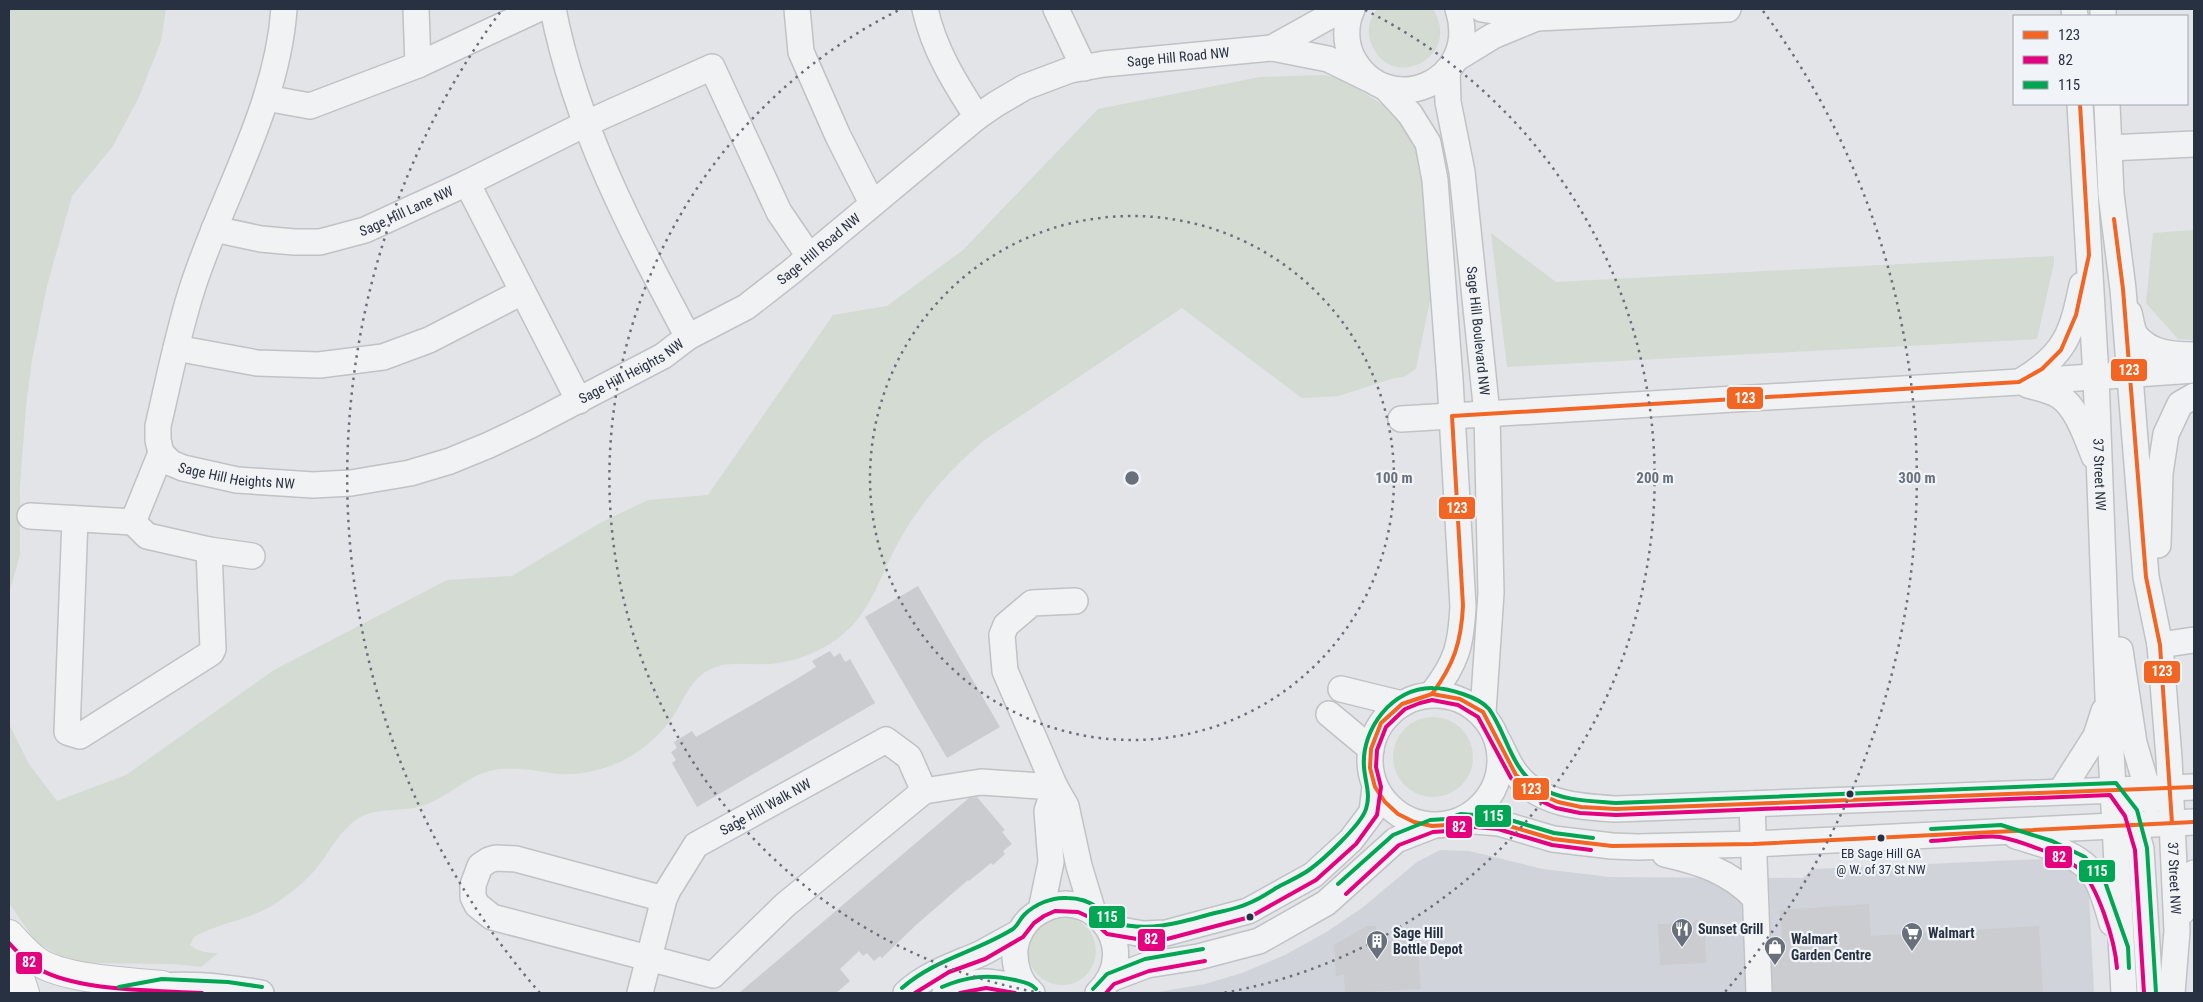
<svg xmlns="http://www.w3.org/2000/svg" width="2203" height="1002" viewBox="0 0 2203 1002" font-family="'Roboto Condensed',sans-serif">
<style>
.built{fill:#d0d4da}
.green{fill:#d3dbd2}
.building{fill:#cacccf}
.lines{fill:none;stroke-linecap:round;stroke-linejoin:round}
.minor-casing{stroke:#c0c2c5;stroke-width:28}
.major-casing{stroke:#bec1c5;stroke-width:30}
.minor{stroke:#f1f2f4;stroke-width:25}
.major{stroke:#f6f6f6;stroke-width:28}
.bus-1-casing{stroke:#f0f3f7;stroke-width:8}
.bus-2-casing{stroke:#f0f3f7;stroke-width:8}
.bus-3-casing{stroke:#f0f3f7;stroke-width:8}
.bus-1{stroke:#f26522;stroke-width:4}
.bus-2{stroke:#e5007d;stroke-width:4}
.bus-3{stroke:#00a651;stroke-width:4}
.ring{fill:none;stroke:#69707b;stroke-width:2.5;stroke-dasharray:2.5 5}
.bus-dot{fill:#283141;stroke:#f0f3f7;stroke-width:2}
.labels{text-anchor:middle;stroke-width:4.5;stroke-linejoin:round;paint-order:stroke}
.bus-label{font-size:13px;fill:#283141;stroke:#f0f3f7}
.street-label{font-size:14px;fill:#283141;stroke:#f0f3f7}
.poi-label{font-size:14px;font-weight:bold;fill:#283141;stroke:#f0f3f7;text-anchor:start}
.centre{fill:#69707b;stroke:#f0f3f7;stroke-width:2.5}
.ring-label{font-size:15px;text-anchor:middle;font-weight:bold;fill:#69707b;stroke:#f0f3f7;stroke-width:4.5;stroke-linejoin:round;paint-order:stroke}
.line-badge{stroke:#f0f3f7;stroke-width:2}
.badge-label{font-size:14px;text-anchor:middle;font-weight:bold;fill:#fff}
</style>
<rect width="100%" height="100%" fill="#e2e4e7"/>
<!-- built -->
<path class="built" d="M1440,850L1469,851L1543,869L1610,877L1803,878L1812,869L2042,859L2072,869L2089,893L2094,993H1152L1205,984L1242,973L1285,955L1328,931L1362,908L1417,862Z"/>
<!-- green -->
<g class="green">
<path d="M9,9H166L161,41L139,97L113,146L72,196L47,286L32,360L26,407L20,486V555L9,593Z"/>
<path d="M1377,9H1433C1463,58 1391,92 1372,45C1366,32 1369,20 1377,9Z"/>
<path d="M1325,75L1345,80L1395,113L1416,143L1426,177L1435,276L1416,369L1404,377L1394,378L1339,396L1302,398L1182,308L986,439C951,468 921,501 899,541C881,573 872,611 842,635C823,651 793,663 768,664C750,665 730,661 713,668C689,678 684,702 670,721C657,738 639,753 620,762C600,771 573,777 551,773C530,770 508,765 486,772C464,779 447,797 425,805C403,813 377,806 357,819C339,831 329,853 315,870C305,882 287,896 273,905C249,920 218,923 194,937L190,945C199,952 207,953 218,953L201,967L176,964L71,963L36,942L9,903V724L29,764L57,801L126,775L274,670L447,580L512,576L600,523L648,500L708,495L833,315L887,306L963,250L1098,109L1260,77Z"/>
<path d="M2194,230V340L2178,339L2146,303L2153,233Z"/>
<path d="M1491,233L1556,282L2054,256V263L2037,339L1507,367Z"/>
<circle cx="1433" cy="757" r="40"/>
<circle cx="1062" cy="951" r="34"/>
</g>
<!-- building -->
<g class="building">
<path d="M918,586L1000,727L947,758L865,617Z"/>
<path d="M830,651L834,657L840,653L845,662L850,659L875,703L697,807L672,763L676,760L671,752L677,748L674,742L692,731L696,737L790,683L816,667L812,661Z"/>
<path d="M977,797L1005,830L1002,832L1012,844L1003,851L1005,854L993,865L991,863L969,881L968,880L916,925L882,958L880,956L874,961L867,953L863,956L859,951L840,969L850,981L836,993H739L969,798Z"/>
<path d="M1869,904L1871,936L2039,926L2043,993H1773L1771,940H1782L1780,910Z"/>
<path d="M1696,919L1708,930L1705,934L1706,963L1660,965L1658,924L1693,923Z"/>
<path d="M1367,926H1376L1377,942L1417,939L1421,989L1345,993L1344,975L1336,976L1334,945Z"/>
</g>
<g class="lines">
<!-- minor casing -->
<g class="minor-casing">
<g id="minor">
<path id="s1" d="M284,9C277,107 223,194 193,286C178,332 169,379 158,426V440L161,453L171,463L183,468L237,480L313,485L351,483L410,473L450,461L489,445L531,425L663,356L688,337L746,307L791,272L977,117L996,104L1025,87L1070,70L1104,64L1272,48L1328,59L1369,79"/>
<path d="M416,9L418,65"/>
<path d="M553,9C576,127 632,232 688,337"/>
<path d="M797,9L801,52L838,136L872,203"/>
<path d="M925,9C934,50 955,83 977,117"/>
<path d="M1056,9L1084,68"/>
<path d="M1352,9C1345,24 1345,42 1352,57C1386,122 1482,83 1458,9"/>
<path d="M1482,9L1536,18L1728,9"/>
<path d="M2074,9L2075,16"/>
<path d="M2103,9V16"/>
<path d="M1272,48L1342,9"/>
<path d="M1457,58L1493,36L1534,19"/>
<path id="s2" d="M1447,72L1448,102L1462,172L1487,414L1491,593L1483,712"/>
<path d="M1385,87L1410,114L1428,143L1435,180L1450,380L1463,606C1461,645 1457,662 1432,694"/>
<path d="M266,98L310,106L418,65L538,9"/>
<path id="s3" d="M2080,104L2096,377L2108,696L2124,993"/>
<path id="s4" d="M2107,104L2111,194L2123,289L2146,577L2160,645L2169,758L2177,931L2172,993"/>
<path d="M2109,148L2194,144"/>
<path d="M467,183L579,401"/>
<path id="s5" d="M214,229L261,239L294,242H320L365,230L467,183L585,124L712,67L779,212L809,256"/>
<path d="M2129,313C2131,320 2132,331 2136,336C2151,354 2173,355 2194,355"/>
<path d="M176,348L257,363L319,365L383,357L429,340L522,292"/>
<path d="M2021,381C2065,355 2072,334 2082,285"/>
<path d="M2028,385C2038,388 2049,390 2058,395C2077,407 2086,436 2094,456"/>
<path d="M1401,419L2019,382L2194,370"/>
<path d="M30,516L133,522L147,536L209,550L252,556"/>
<path d="M75,519L67,732L80,736L211,653L213,649L209,550"/>
<path d="M133,522L161,453"/>
<path d="M2158,545L2160,473L2166,434L2180,404L2194,396"/>
<path d="M1075,601L1032,603L1006,625L1002,635L1005,671L1055,787L1066,806L1079,866L1093,912"/>
<path d="M2160,645L2194,640"/>
<path d="M2120,650L2134,743L2151,801"/>
<path d="M1341,689L1402,704"/>
<circle cx="1435" cy="760" r="65"/>
<path d="M1329,714L1371,749"/>
<path d="M1498,741C1504,752 1509,766 1517,775C1541,805 1581,807 1616,809L2194,787"/>
<path d="M924,791L981,782L1055,787"/>
<path d="M2061,791L2096,736L2104,711"/>
<path d="M1752,804L1759,993"/>
<path d="M2130,810L2141,849L2150,993"/>
<path d="M1462,820L1499,823L1553,839L1612,846L1638,847L1753,844L2194,822"/>
<path d="M2016,836C2044,845 2084,853 2098,882C2104,895 2108,909 2112,923"/>
<path d="M1665,854C1700,862 1729,871 1755,898"/>
<path d="M1041,910L1051,862L1047,811L1055,787"/>
<path d="M2182,912L2194,873"/>
<path d="M1109,928L1143,934L1166,933L1248,911L1313,875L1351,840L1372,812L1375,787"/>
<path d="M1110,979L1147,965L1198,957L1259,941L1326,903L1396,840L1432,826"/>
<path d="M142,989C181,981 223,987 261,993"/>
<path id="s6" d="M640,993L664,899L668,890L696,845L886,740L909,757L924,791L785,905L713,975L492,917L477,905L473,897V885L480,866L489,860L496,858L516,859L664,899"/>
<path d="M906,993C928,973 955,965 982,953C995,946 1007,939 1020,932"/>
<path d="M945,993C980,976 993,982 1029,990"/>
<path d="M1032,993C1019,983 1014,965 1015,949C1016,936 1024,923 1033,916C1086,876 1146,946 1098,993"/>
</g>
</g>
<!-- major casing -->
<g class="major-casing">
<g id="major">
<path d="M9,934C18,943 27,954 37,961C62,979 130,982 162,985"/>
<path d="M9,944L25,993"/>
</g>
</g>
<!-- minor -->
<use href="#minor" class="minor"/>
<!-- major -->
<use href="#major" class="major"/>
<!-- bus-1 casing -->
<g class="bus-1-casing">
<g id="bus-1">
<path d="M2114,219L2123,289L2146,577L2160,645L2172,823"/>
<path d="M1432,694C1454,664 1461,643 1463,606L1452,416L2019,382L2042,369L2061,350L2076,315L2089,255L2080,104"/>
<path d="M2194,787L1616,809L1581,807L1558,802L1535,792L1516,775L1483,712L1460,699L1432,694L1402,704L1381,723L1371,749L1370,768L1375,787L1385,802L1398,814L1414,822L1432,826L1447,825L1462,820L1499,823L1553,839L1612,846L1753,844L2194,822"/>
</g>
</g>
<!-- bus-2 casing -->
<g class="bus-2-casing">
<g id="bus-2">
<path d="M1931,841C1949,840 1984,835 2000,837C2017,840 2065,857 2078,868C2098,884 2115,942 2117,968"/>
<path d="M1346,894L1399,845L1433,832L1448,831L1463,826L1498,829L1552,845L1591,850"/>
<path d="M9,943C17,952 26,962 37,968C78,992 155,990 202,993"/>
<path d="M915,993L949,972L985,959L1023,937L1034,923L1044,916L1055,911L1078,912L1089,917L1107,934L1143,940L1167,939L1250,917L1316,880L1356,844L1377,815L1381,787L1376,767L1377,750L1386,727L1405,709L1420,703L1432,700L1458,705L1478,717L1511,778L1532,797L1556,808L1580,813L1616,815L2110,795L2125,816L2135,850L2144,993"/>
<path d="M960,993L986,988L1015,993"/>
<path d="M1106,993L1114,984L1149,971L1205,961"/>
</g>
</g>
<!-- bus-3 casing -->
<g class="bus-3-casing">
<g id="bus-3">
<path d="M1931,829L2001,825L2052,841L2085,857L2104,879L2128,947L2129,968"/>
<path d="M1338,884L1393,835L1430,820L1446,819L1461,814L1500,817L1554,833L1593,838"/>
<path d="M119,987L162,979L228,982L262,987"/>
<path d="M942,987C968,976 988,974 1015,980C1023,982 1031,983 1036,989"/>
<path d="M902,988C935,959 976,952 1013,929C1018,925 1020,919 1024,915C1035,904 1052,897 1067,898C1077,898 1089,901 1098,908C1104,912 1108,921 1115,923C1149,932 1179,923 1211,914C1223,911 1236,909 1247,904C1257,900 1267,894 1276,888C1287,882 1299,877 1309,870C1323,860 1361,825 1366,809C1371,794 1365,782 1364,767C1361,730 1392,687 1433,688C1448,688 1479,697 1489,709C1507,734 1511,770 1539,787C1562,801 1590,801 1616,803L2116,783L2137,810L2147,848L2156,993"/>
<path d="M1093,989L1107,974L1145,959L1203,949"/>
</g>
</g>
<!-- bus-1 -->
<use href="#bus-1" class="bus-1"/>
<!-- bus-2 -->
<use href="#bus-2" class="bus-2"/>
<!-- bus-3 -->
<use href="#bus-3" class="bus-3"/>
</g>
<!-- distance rings -->
<g class="ring">
<circle cx="1132" cy="478" r="262"/>
<path d="M1041 993A523 523 0 0 1 899 10M1365 10A523 523 0 0 1 1223 993"/>
<path d="M540 993A785 785 0 0 1 501 11M1763 11A785 785 0 0 1 1724 993"/>
</g>
<!-- icons -->
<defs>
<g id="restaurant-pin" transform="scale(1.125)"><path d="M0 17L-7.5 6A9.5 9.5 0 1 1 7.5 6Z" fill="#69707b" stroke="#f0f3f7"/><path d="M-5-6h1v4h1v-4h1v4h1v-4h1v5L-1.5 .5V6h-2V.5L-5-1ZM5-6V6H3V1.5H1.5Q1.5-4 5-6Z" fill="#fff"/></g>
<g id="supermarket-pin" transform="scale(1.125)"><path d="M0 17L-7.5 6A9.5 9.5 0 1 1 7.5 6Z" fill="#69707b" stroke="#f0f3f7"/><path d="M-6-5.5h2.5l.6 2H6L4.5 2H-2.5L-4.4-4H-6ZM-1.5 3.2a1.3 1.3 0 1 0 .1 0ZM3 3.2a1.3 1.3 0 1 0 .1 0Z" fill="#fff"/></g>
<g id="building-pin" transform="scale(1.125)"><path d="M0 17L-7.5 6A9.5 9.5 0 1 1 7.5 6Z" fill="#69707b" stroke="#f0f3f7"/><path d="M-4-6H4V6H1V3H-1V6H-4ZM-2.5-4.3h1.7v1.8h-1.7ZM.8-4.3h1.7v1.8H.8ZM-2.5-1h1.7V.8h-1.7ZM.8-1h1.7V.8H.8Z" fill="#fff"/></g>
<g id="shop-pin" transform="scale(1.125)"><path d="M0 17L-7.5 6A9.5 9.5 0 1 1 7.5 6Z" fill="#69707b" stroke="#f0f3f7"/><path d="M-5-2.5h2.3a2.7 3.5 0 0 1 5.4 0H5L5.5 6h-11ZM-1.5-2.5h3a1.5 2.3 0 0 0-3 0Z" fill="#fff"/></g>
</defs>
<g fill-rule="evenodd">
<use href="#restaurant-pin" x="1682" y="929"/>
<use href="#supermarket-pin" x="1912" y="933"/>
<use href="#building-pin" x="1377" y="941"/>
<use href="#shop-pin" x="1775" y="947"/>
</g>
<!-- markers -->
<g class="bus-dot">
<circle cx="1850" cy="794" r="4.5"/>
<circle cx="1881" cy="838" r="4.5"/>
<circle cx="1250" cy="917" r="4.5"/>
</g>
<g class="labels">
<!-- bus labels -->
<g class="bus-label">
<text x="1881" y="858">EB Sage Hill GA<tspan x="1881" dy="16">@ W. of 37 St NW</tspan></text>
</g>
<!-- street labels -->
<g class="street-label">
<text dy="5" stroke="none"><textPath href="#s1" startOffset="1610">Sage Hill Road NW</textPath></text>
<text dy="5" stroke="none"><textPath href="#s5" startOffset="199">Sage Hill Lane NW</textPath></text>
<text dy="5" stroke="none"><textPath href="#s1" startOffset="1190">Sage Hill Road NW</textPath></text>
<text dy="5" stroke="none"><textPath href="#s2" startOffset="261">Sage Hill Boulevard NW</textPath></text>
<text dy="5" stroke="none"><textPath href="#s1" startOffset="965">Sage Hill Heights NW</textPath></text>
<text dy="5" stroke="none"><textPath href="#s1" startOffset="546">Sage Hill Heights NW</textPath></text>
<text dy="5" stroke="none"><textPath href="#s3" startOffset="371">37 Street NW</textPath></text>
<text dy="5" stroke="none"><textPath href="#s6" startOffset="239">Sage Hill Walk NW</textPath></text>
<text dy="5" stroke="none"><textPath href="#s4" startOffset="778">37 Street NW</textPath></text>
</g>
<!-- poi labels -->
<g class="poi-label">
<text x="1698" y="934">Sunset Grill</text>
<text x="1393" y="938">Sage Hill<tspan x="1393" dy="16">Bottle Depot</tspan></text>
<text x="1928" y="938">Walmart</text>
<text x="1791" y="944">Walmart<tspan x="1791" dy="16">Garden Centre</tspan></text>
</g>
</g>
<circle cx="1132" cy="478" r="8" class="centre"/>
<g class="ring-label">
<text x="1394" y="483">100 m</text>
<text x="1655" y="483">200 m</text>
<text x="1917" y="483">300 m</text>
</g>
<g class="line-badge">
<rect x="2110" y="358" width="38" height="24" rx="5" fill="#f26522"/>
<rect x="1726" y="386" width="38" height="24" rx="5" fill="#f26522"/>
<rect x="1438" y="496" width="38" height="24" rx="5" fill="#f26522"/>
<rect x="2143" y="660" width="38" height="24" rx="5" fill="#f26522"/>
<rect x="1512" y="777" width="38" height="24" rx="5" fill="#f26522"/>
<rect x="1474" y="804" width="38" height="24" rx="5" fill="#00a651"/>
<rect x="1445" y="815" width="28" height="24" rx="5" fill="#e5007d"/>
<rect x="2044" y="845" width="29" height="24" rx="5" fill="#e5007d"/>
<rect x="2078" y="859" width="38" height="24" rx="5" fill="#00a651"/>
<rect x="1088" y="905" width="38" height="24" rx="5" fill="#00a651"/>
<rect x="1137" y="928" width="29" height="24" rx="5" fill="#e5007d"/>
<rect x="15" y="951" width="28" height="24" rx="5" fill="#e5007d"/>
</g>
<g class="badge-label">
<text x="2129" y="375">123</text>
<text x="1745" y="403">123</text>
<text x="1457" y="513">123</text>
<text x="2162" y="676">123</text>
<text x="1531" y="794">123</text>
<text x="1493" y="821">115</text>
<text x="1459" y="832">82</text>
<text x="2059" y="862">82</text>
<text x="2097" y="876">115</text>
<text x="1107" y="922">115</text>
<text x="1151" y="944">82</text>
<text x="29" y="967">82</text>
</g>
<!-- border -->
<rect width="2203" height="1002" fill="none" stroke="#283141" stroke-width="20"/>
<!-- legend -->
<rect x="2013" y="15" width="175" height="90" fill="#f0f3f7" stroke="#a0a5ae"/>
<rect x="2023" y="31" width="25" height="8" fill="#f26522" stroke="#a0a5ae"/>
<text x="2058" y="40" font-size="15" fill="#283141">123</text>
<rect x="2023" y="56" width="25" height="8" fill="#e5007d" stroke="#a0a5ae"/>
<text x="2058" y="65" font-size="15" fill="#283141">82</text>
<rect x="2023" y="81" width="25" height="8" fill="#00a651" stroke="#a0a5ae"/>
<text x="2058" y="90" font-size="15" fill="#283141">115</text>
</svg>
